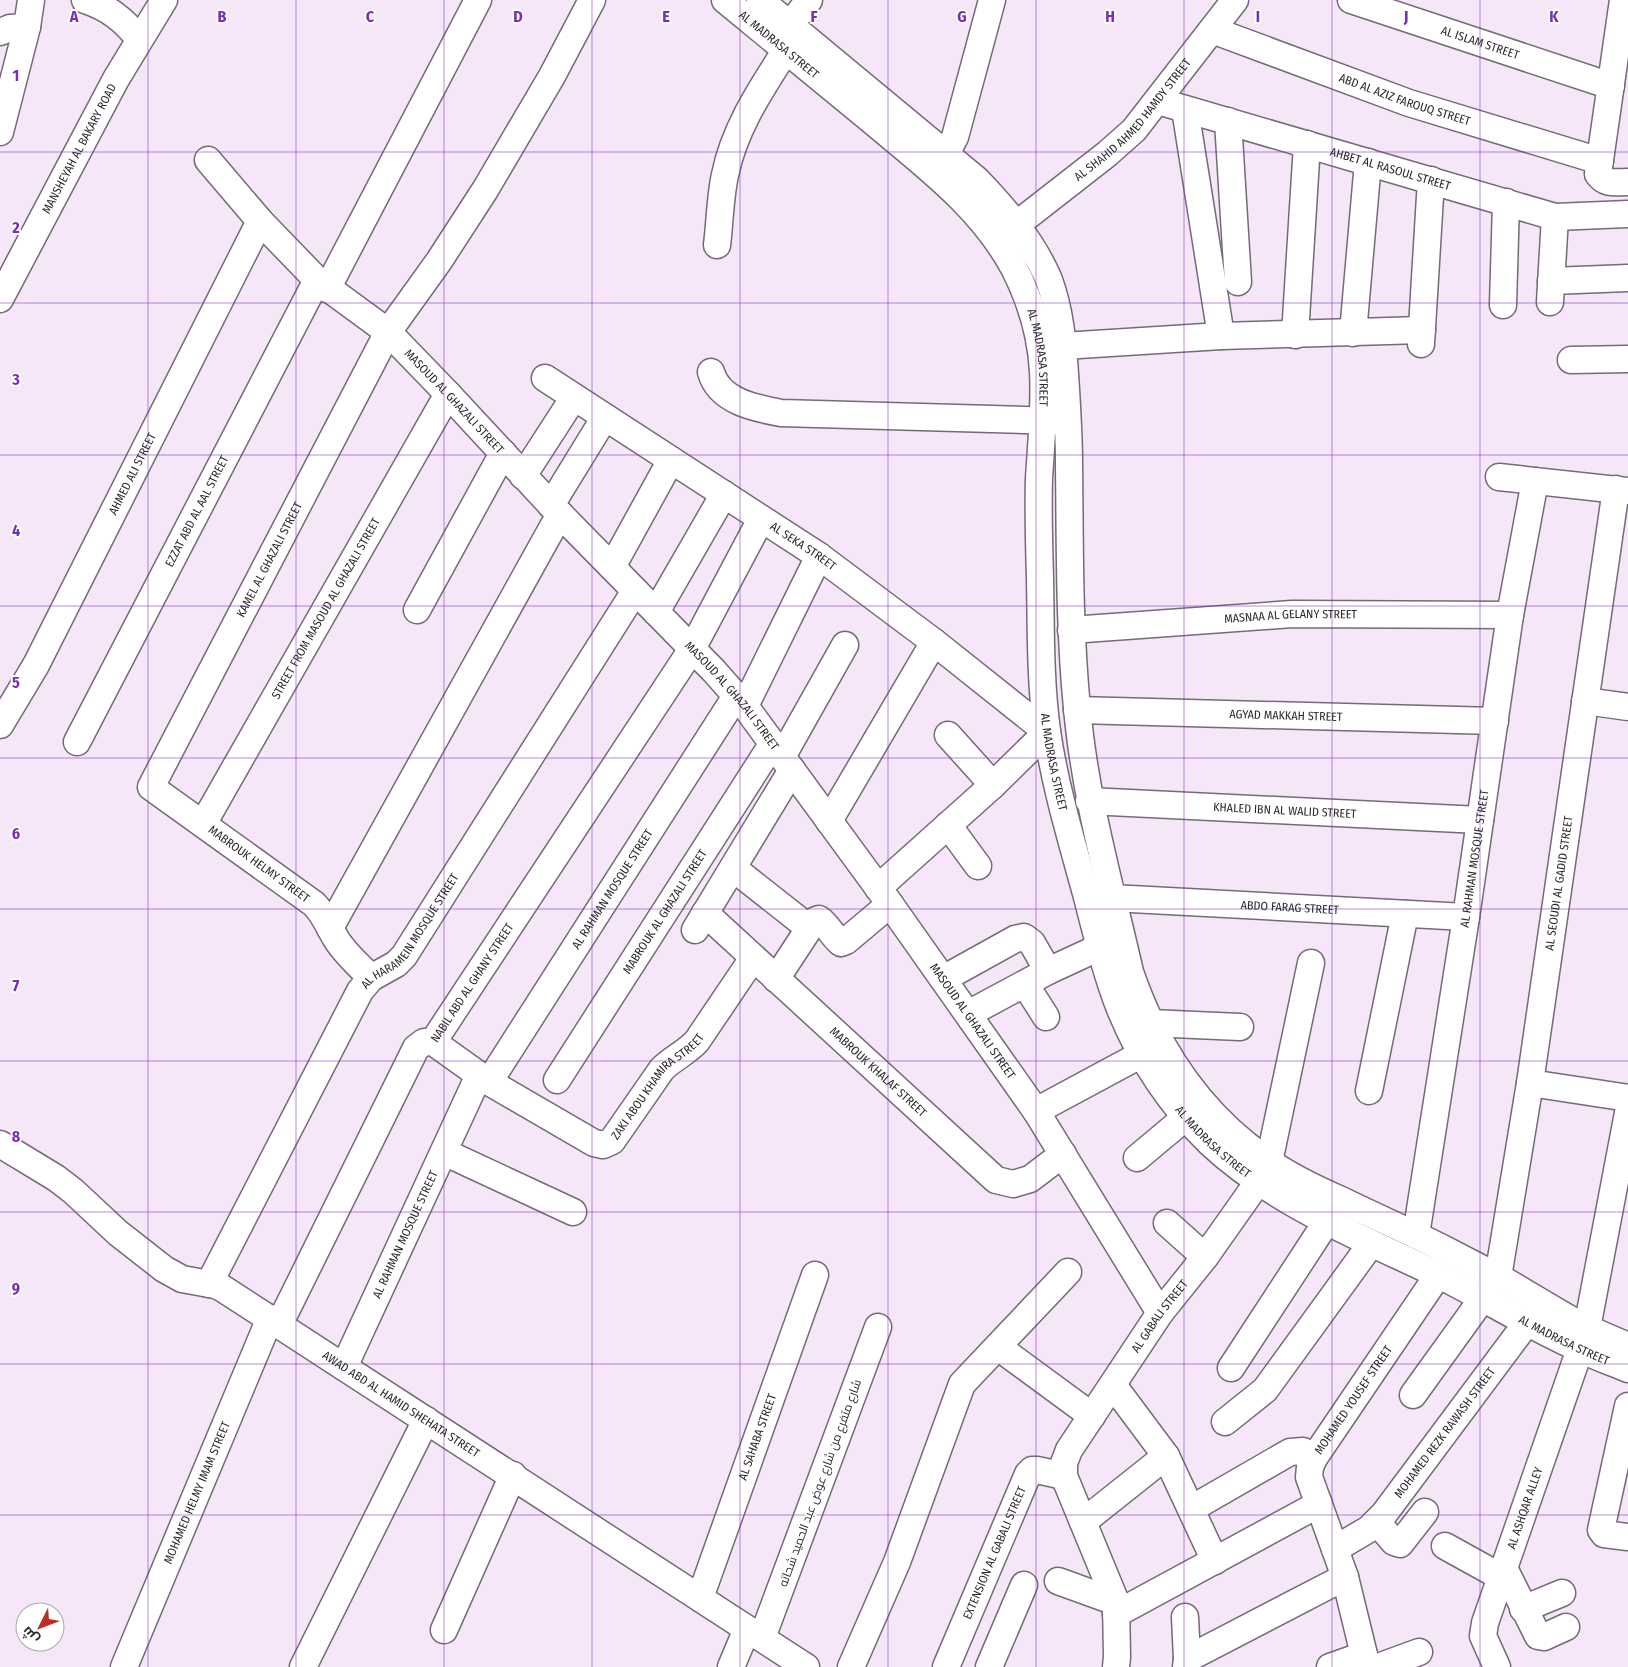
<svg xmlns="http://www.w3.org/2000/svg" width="1628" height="1667" viewBox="0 0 1628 1667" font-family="'Fira Sans Condensed',Cairo,sans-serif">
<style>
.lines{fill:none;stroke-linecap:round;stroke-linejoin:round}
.minor-casing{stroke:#766979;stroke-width:29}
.minor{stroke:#fff;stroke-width:26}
.grid{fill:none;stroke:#7b2cbf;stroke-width:1;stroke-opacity:0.55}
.labels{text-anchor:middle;stroke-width:4;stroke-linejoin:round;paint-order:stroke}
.street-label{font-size:12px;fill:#2e292f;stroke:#fff}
.grid-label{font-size:16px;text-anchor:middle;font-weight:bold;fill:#7b2cbf;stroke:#fff;stroke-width:4;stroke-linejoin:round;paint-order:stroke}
</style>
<rect width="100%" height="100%" fill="#f5e6f8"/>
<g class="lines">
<!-- minor casing -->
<g class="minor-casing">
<g id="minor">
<path d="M85,0C109,8 124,20 139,39"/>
<path id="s1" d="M725,0C773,40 822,80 871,120C923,164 981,206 1014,268C1030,299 1041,336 1043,371C1045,406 1041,444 1039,479C1038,512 1039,545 1040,578C1041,629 1040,680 1047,731C1055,787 1072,842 1087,897C1096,932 1104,967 1117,1001C1137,1054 1169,1103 1210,1143C1273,1202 1357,1236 1435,1273C1483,1297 1529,1326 1578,1348C1594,1356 1611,1362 1628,1369"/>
<path d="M760,0L977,180C1005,209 1033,242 1049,280C1060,310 1063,342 1065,374C1067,404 1069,434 1069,464C1070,546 1069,627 1077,708C1085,798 1110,884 1130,972C1156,1048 1201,1115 1268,1161C1290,1177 1316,1189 1341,1200C1374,1216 1408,1231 1440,1247C1459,1257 1479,1267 1498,1277C1527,1293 1556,1312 1586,1328C1600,1334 1614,1340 1628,1346"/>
<path id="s2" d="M1351,0L1611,86"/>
<path d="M1623,0L1598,174C1606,185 1615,182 1628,182"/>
<path d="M790,25L809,0"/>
<path id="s3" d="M1212,30L1409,103L1600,161"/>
<path d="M0,32L10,28L27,27"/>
<path id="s4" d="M1158,101L1555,217L1628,214"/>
<path d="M1185,109L1221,336"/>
<path d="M1228,121L1238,282"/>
<path d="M0,132L27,27L31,0"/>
<path id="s5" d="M208,160L260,221L317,280L388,332L448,394L551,505L714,671L745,706L890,904L1036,1111L1160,1313"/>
<path d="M936,166L946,154L955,137L992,0"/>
<path id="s6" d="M1016,225L1107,154L1134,130L1235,0"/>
<path d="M717,245C720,222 720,197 725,175C734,129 761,89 786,50"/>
<path d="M1551,281L1628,278"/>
<path d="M327,289L478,0"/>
<path id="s7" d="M0,299L116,79L164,0"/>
<path d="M1550,302L1555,217"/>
<path d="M1503,305L1506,202"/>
<path d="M1353,333L1368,162"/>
<path d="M1295,335L1307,144"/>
<path d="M1421,344L1431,180"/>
<path d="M1063,346L1221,336L1422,330"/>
<path d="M1571,360L1628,359"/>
<path d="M711,372C719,401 754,408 781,413L1058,421"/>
<path id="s8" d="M545,378L819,556L934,642L1047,732L993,785L878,888"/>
<path d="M523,476L574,397"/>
<path d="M1499,477L1628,491"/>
<path d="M551,505L605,417"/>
<path d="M612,567L671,460"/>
<path d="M417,610L503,453"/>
<path d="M656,612L724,494"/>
<path id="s9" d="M1071,630L1292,614L1510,615"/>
<path d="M1585,701L1628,707"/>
<path d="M745,706L819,556"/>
<path id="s10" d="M1077,710L1495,721"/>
<path id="s11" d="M0,725L36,665L260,221"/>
<path d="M948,735L993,785"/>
<path id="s12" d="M77,742L317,280"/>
<path d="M782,757L845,645"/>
<path id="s13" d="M1089,801L1480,820"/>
<path d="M829,821L934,642"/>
<path id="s14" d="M203,824L448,394"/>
<path d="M948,825L978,866"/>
<path d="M733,868L809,928"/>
<path id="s15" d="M1112,898L1466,917"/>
<path id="s16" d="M705,913L996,1180L1013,1184L1030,1179L1063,1154"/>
<path d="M330,928L560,514"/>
<path d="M695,930L792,770"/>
<path id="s17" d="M371,978C359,965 343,952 335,937C328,925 324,914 314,904L151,787L388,332L439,261L485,190L552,76L592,0"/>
<path d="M776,979L814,921L819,919C828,925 832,936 841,943L846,941L890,904"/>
<path d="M943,979L1015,939L1024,937L1032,943L1048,971"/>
<path d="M1025,984L1046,1017"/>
<path d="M968,1014L1048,971L1100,947"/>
<path d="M1150,1023L1240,1027"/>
<path id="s18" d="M433,1042L692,649L761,519"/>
<path id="s19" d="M433,1042L489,1082L594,1143L603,1145L612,1141L662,1069C673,1058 686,1053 697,1041L753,958"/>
<path id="s20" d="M557,1080L773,743"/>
<path id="s21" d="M489,1082L736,696"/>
<path d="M1530,1083L1628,1098"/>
<path d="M1369,1091L1405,914"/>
<path d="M1036,1111L1142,1054"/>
<path id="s22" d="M0,1144L56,1178L73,1191L118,1233L164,1269L182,1279L215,1285L222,1288L806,1667"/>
<path d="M444,1152L573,1212"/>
<path d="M1137,1158L1186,1117"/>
<path d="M1167,1223L1205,1257"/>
<path id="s23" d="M1416,1235L1466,917L1510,615L1535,481"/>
<path id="s24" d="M209,1284L360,991L371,978L396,964L404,956L635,591"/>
<path d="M279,1325L416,1048L424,1042H433"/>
<path d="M1587,1328L1628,1113"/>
<path d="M998,1347L1092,1416"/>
<path id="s25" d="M344,1367L479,1075"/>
<path d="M1231,1368L1327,1221"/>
<path d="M1113,1385L1166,1456L1215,1561"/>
<path id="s26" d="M1413,1395L1498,1277L1530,1083L1616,489"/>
<path d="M1628,1406L1601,1530L1604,1534L1628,1537"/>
<path d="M1225,1422L1265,1390L1371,1244"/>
<path d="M1191,1509L1290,1452L1303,1451L1314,1458"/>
<path d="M1083,1522L1166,1456"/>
<path d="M1377,1522L1394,1542L1400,1544L1425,1512"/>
<path d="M1445,1546L1501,1577"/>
<path id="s27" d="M1335,1549L1369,1529L1384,1514L1537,1309"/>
<path d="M1504,1568L1538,1636L1544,1637L1566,1627"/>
<path d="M1058,1581L1116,1602"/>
<path id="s28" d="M700,1598L815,1275"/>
<path d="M1523,1609L1562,1593"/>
<path d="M1116,1614L1319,1504"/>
<path d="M1185,1617L1187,1659L1186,1667"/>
<path d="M444,1630L513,1475"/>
<path d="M762,1638L878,1327"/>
<path d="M1187,1659L1345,1577"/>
<path id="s29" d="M124,1667L270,1318"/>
<path d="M303,1667L426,1420"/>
<path d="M731,1667L747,1629"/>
<path d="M851,1667L897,1562L962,1384L1068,1272"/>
<path id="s30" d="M946,1667L1028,1474L1032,1470H1037L1064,1476"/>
<path d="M989,1667L1024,1585"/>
<path id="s31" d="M1116,1667L1117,1657L1116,1602L1064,1476V1463L1069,1450L1160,1313L1205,1257L1258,1182L1269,1162L1311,963"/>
<path d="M1330,1667L1364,1655"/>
<path id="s32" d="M1367,1667L1345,1577L1309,1477L1310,1467L1314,1458L1438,1275"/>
<path d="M1378,1667L1419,1652"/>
<path id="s33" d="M1497,1667L1483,1636L1485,1623L1580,1349"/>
</g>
</g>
<!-- minor -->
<use href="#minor" class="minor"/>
</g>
<!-- grid -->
<path class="grid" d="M148,0V1667M296,0V1667M444,0V1667M592,0V1667M740,0V1667M888,0V1667M1036,0V1667M1184,0V1667M1332,0V1667M1480,0V1667M0,152H1628M0,303H1628M0,455H1628M0,606H1628M0,758H1628M0,909H1628M0,1061H1628M0,1212H1628M0,1364H1628M0,1515H1628"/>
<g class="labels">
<!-- street labels -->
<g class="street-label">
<text dy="4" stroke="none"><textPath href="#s2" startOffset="136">AL ISLAM STREET</textPath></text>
<text dy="4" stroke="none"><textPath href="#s1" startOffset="70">AL MADRASA STREET</textPath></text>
<text dy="4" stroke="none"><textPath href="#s3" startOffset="205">ABD AL AZIZ FAROUQ STREET</textPath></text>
<text dy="4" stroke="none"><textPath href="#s6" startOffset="158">AL SHAHID AHMED HAMDY STREET</textPath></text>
<text dy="4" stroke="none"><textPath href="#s7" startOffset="170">MANSHEYAH AL BAKARY ROAD</textPath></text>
<text dy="4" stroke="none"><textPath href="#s4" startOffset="242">AHBET AL RASOUL STREET</textPath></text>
<text dy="4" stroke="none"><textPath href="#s1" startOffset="490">AL MADRASA STREET</textPath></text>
<text dy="4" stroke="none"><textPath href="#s5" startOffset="346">MASOUD AL GHAZALI STREET</textPath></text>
<text dy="4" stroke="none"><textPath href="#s11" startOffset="284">AHMED ALI STREET</textPath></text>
<text dy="4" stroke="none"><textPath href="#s12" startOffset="260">EZZAT ABD AL AAL STREET</textPath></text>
<text dy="4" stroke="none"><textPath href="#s8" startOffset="308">AL SEKA STREET</textPath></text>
<text dy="4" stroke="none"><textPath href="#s17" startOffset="551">KAMEL AL GHAZALI STREET</textPath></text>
<text dy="4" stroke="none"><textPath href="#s14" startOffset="248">STREET FROM MASOUD AL GHAZALI STREET</textPath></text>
<text dy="4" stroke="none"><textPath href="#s9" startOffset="220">MASNAA AL GELANY STREET</textPath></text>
<text dy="4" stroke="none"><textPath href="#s5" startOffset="751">MASOUD AL GHAZALI STREET</textPath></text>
<text dy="4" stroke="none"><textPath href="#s10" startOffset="209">AGYAD MAKKAH STREET</textPath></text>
<text dy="4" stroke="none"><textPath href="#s1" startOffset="896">AL MADRASA STREET</textPath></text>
<text dy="4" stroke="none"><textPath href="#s13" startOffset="196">KHALED IBN AL WALID STREET</textPath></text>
<text dy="4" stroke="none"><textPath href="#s23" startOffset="381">AL RAHMAN MOSQUE STREET</textPath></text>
<text transform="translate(259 864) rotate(36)" y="4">MABROUK HELMY STREET</text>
<text dy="4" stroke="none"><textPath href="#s26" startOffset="544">AL SEOUDI AL GADID STREET</textPath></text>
<text dy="4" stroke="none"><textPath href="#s21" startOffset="229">AL RAHMAN MOSQUE STREET</textPath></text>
<text dy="4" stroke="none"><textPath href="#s15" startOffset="178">ABDO FARAG STREET</textPath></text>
<text dy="4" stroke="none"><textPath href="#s20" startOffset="200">MABROUK AL GHAZALI STREET</textPath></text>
<text dy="4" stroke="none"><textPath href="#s24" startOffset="409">AL HARAMEIN MOSQUE STREET</textPath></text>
<text dy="4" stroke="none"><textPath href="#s18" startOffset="71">NABIL ABD AL GHANY STREET</textPath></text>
<text dy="4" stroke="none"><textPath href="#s5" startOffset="1156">MASOUD AL GHAZALI STREET</textPath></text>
<text dy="4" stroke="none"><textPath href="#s16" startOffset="235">MABROUK KHALAF STREET</textPath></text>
<text dy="4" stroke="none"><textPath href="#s19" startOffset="281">ZAKI ABOU KHAMIRA STREET</textPath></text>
<text dy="4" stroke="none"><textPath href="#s1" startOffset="1316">AL MADRASA STREET</textPath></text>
<text dy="4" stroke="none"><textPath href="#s25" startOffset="146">AL RAHMAN MOSQUE STREET</textPath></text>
<text dy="4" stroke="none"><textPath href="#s31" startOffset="390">AL GABALI STREET</textPath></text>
<text dy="4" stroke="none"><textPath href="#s1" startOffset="1721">AL MADRASA STREET</textPath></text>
<text dy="4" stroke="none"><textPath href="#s32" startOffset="289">MOHAMED YOUSEF STREET</textPath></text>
<text dy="4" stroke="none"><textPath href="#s22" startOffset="482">AWAD ABD AL HAMID SHEHATA STREET</textPath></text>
<text dy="4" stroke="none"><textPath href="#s27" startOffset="162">MOHAMED REZK RAWASH STREET</textPath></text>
<text dy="4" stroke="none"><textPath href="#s28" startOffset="171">AL SAHABA STREET</textPath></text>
<text transform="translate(820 1483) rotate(-70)" y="4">شارع متفرع من شارع عوض عبد الحميد شحاته</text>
<text dy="4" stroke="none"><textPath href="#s29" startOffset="189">MOHAMED HELMY IMAM STREET</textPath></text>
<text dy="4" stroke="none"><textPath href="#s33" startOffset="169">AL ASHQAR ALLEY</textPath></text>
<text dy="4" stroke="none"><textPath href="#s30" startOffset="124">EXTENSION AL GABALI STREET</textPath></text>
</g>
</g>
<g class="grid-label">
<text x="74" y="22">A</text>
<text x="222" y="22">B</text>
<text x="370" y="22">C</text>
<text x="518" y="22">D</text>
<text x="666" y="22">E</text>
<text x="814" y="22">F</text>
<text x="962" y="22">G</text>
<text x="1110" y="22">H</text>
<text x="1258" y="22">I</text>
<text x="1406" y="22">J</text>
<text x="1554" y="22">K</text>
<text x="16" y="81">1</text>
<text x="16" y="233">2</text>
<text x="16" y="385">3</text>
<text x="16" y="536">4</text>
<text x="16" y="688">5</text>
<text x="16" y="839">6</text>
<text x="16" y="991">7</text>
<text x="16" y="1142">8</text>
<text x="16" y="1294">9</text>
</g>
<!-- north arrow -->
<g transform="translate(40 1627) rotate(228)"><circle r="24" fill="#ffffff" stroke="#aba9ac"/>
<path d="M0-4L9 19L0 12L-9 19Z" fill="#bc2e23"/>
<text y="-8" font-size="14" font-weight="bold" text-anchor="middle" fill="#2e292f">ش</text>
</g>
</svg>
